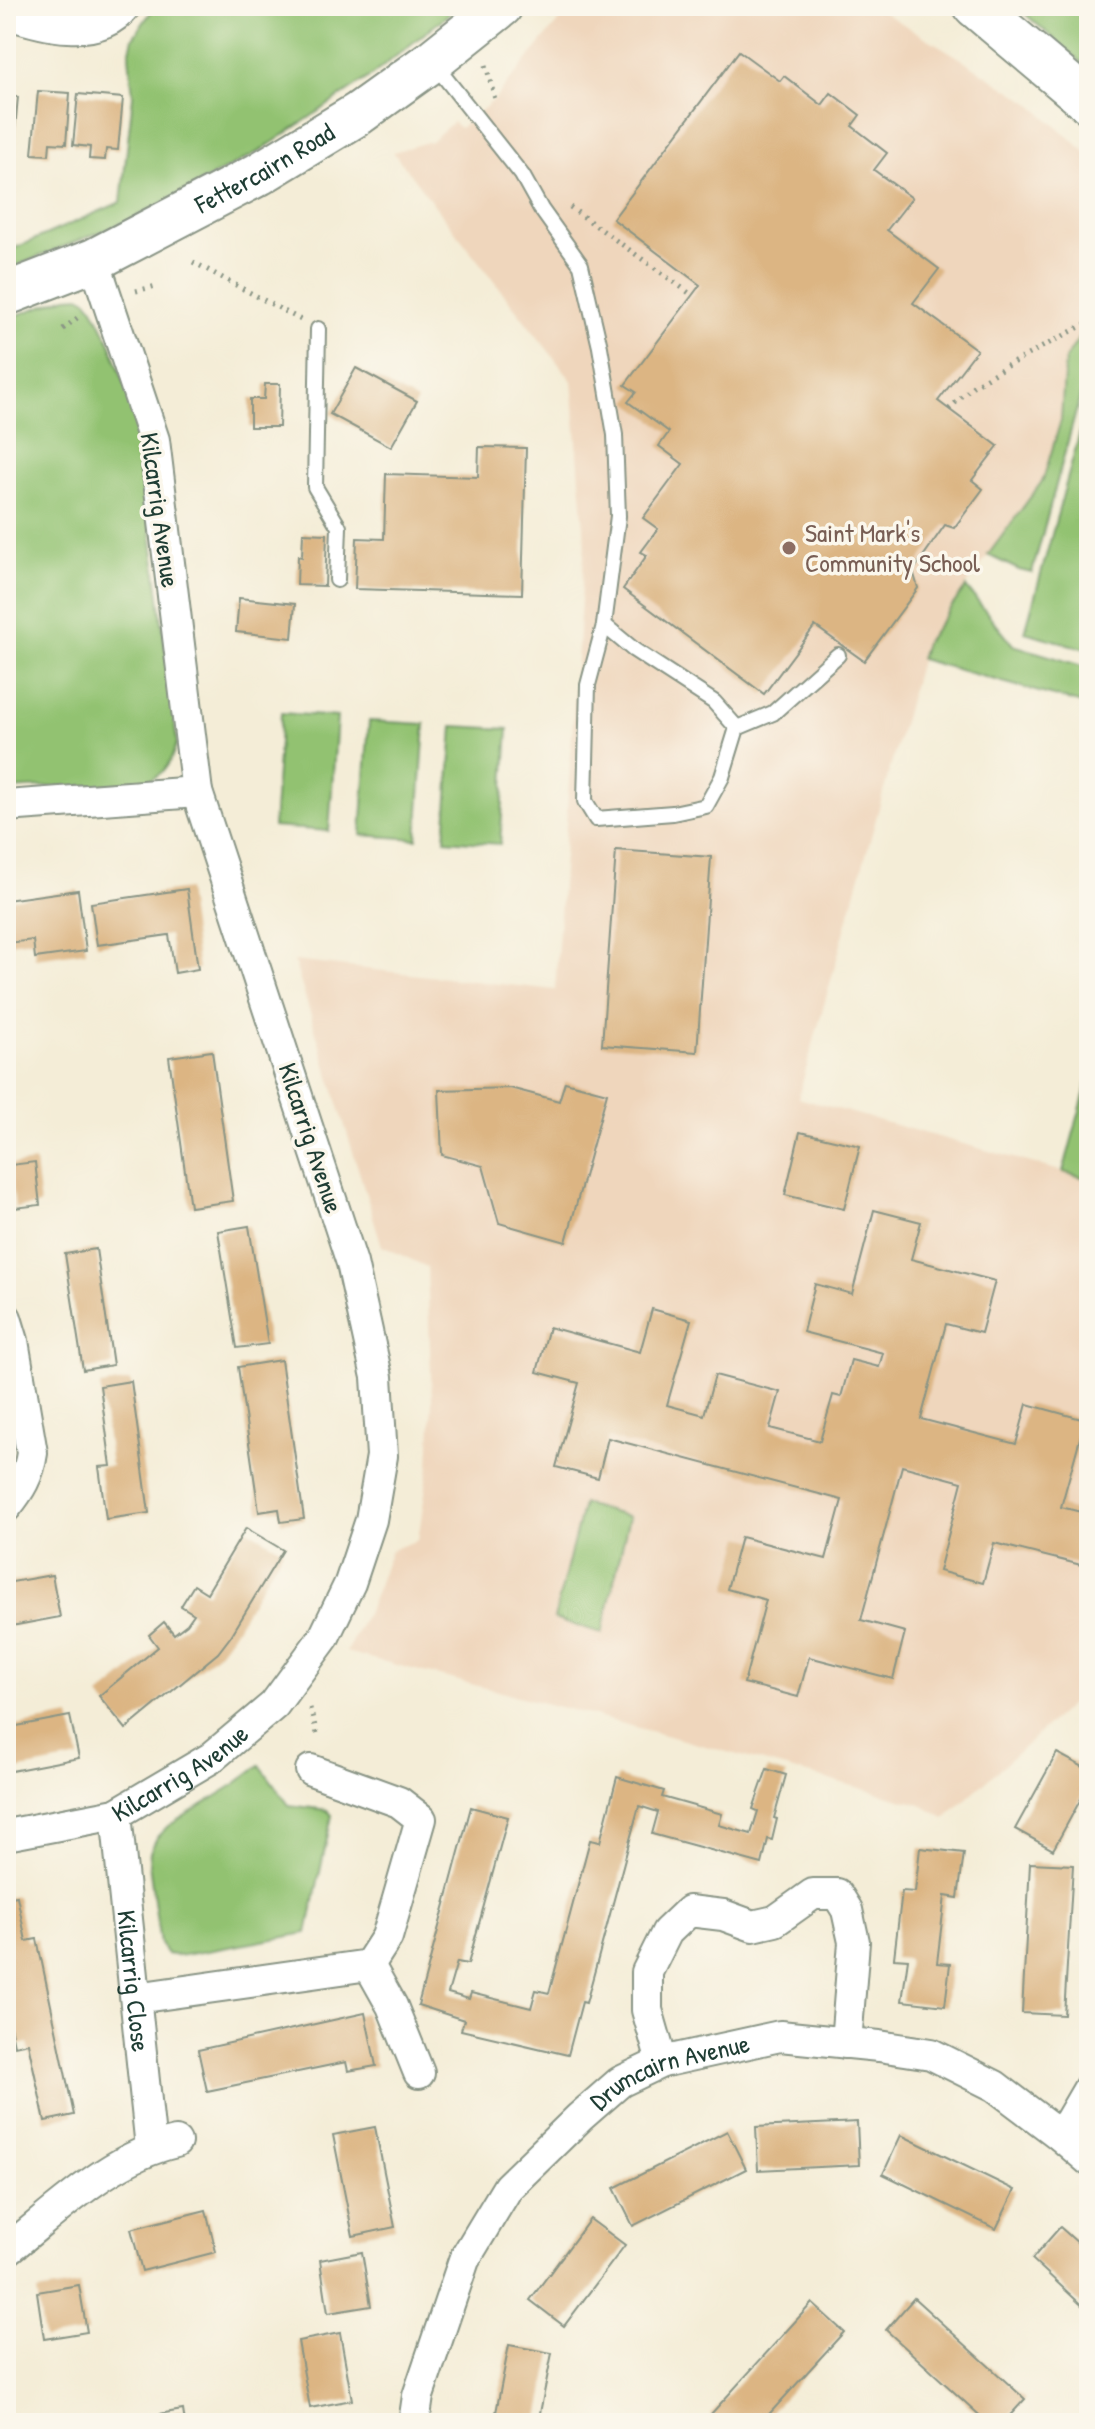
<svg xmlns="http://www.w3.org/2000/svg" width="1095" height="2429" viewBox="0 0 1095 2429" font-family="'Patrick Hand',sans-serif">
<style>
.built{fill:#efd6bc}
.green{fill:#92c271;stroke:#588052;stroke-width:2}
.building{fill:#dcb583}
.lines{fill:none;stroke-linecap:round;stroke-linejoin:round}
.lane-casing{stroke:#8a9586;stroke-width:18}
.street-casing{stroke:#8a9586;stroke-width:34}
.secondary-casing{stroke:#8a9586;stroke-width:46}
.path{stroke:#8a9586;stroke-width:5;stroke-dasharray:2 6;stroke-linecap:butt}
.lane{stroke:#fff;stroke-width:14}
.street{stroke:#fff;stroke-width:30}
.secondary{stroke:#fff;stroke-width:42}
.education-dot{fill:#8d6e63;stroke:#fbf7ec;stroke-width:3}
.labels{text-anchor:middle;stroke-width:7;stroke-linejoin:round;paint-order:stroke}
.street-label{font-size:26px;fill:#1f3d34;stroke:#fbf7ec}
.education-label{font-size:26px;fill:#785e54;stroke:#fbf7ec;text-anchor:start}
</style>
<rect width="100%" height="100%" fill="#fbf7ec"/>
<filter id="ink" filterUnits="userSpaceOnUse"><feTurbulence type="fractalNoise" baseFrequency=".0125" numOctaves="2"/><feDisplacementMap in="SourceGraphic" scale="16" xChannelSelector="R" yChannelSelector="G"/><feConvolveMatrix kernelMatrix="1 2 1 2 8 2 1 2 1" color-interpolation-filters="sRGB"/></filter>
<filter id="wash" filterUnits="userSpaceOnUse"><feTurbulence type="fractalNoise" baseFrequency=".006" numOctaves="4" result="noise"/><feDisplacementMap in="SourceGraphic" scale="32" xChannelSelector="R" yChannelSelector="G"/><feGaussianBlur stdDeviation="1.8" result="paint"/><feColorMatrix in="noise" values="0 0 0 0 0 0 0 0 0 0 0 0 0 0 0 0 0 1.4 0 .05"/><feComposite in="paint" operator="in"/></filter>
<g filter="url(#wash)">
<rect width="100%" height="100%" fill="#f4edd7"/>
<!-- built -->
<path class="built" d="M571,6H873L960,58L1030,103L1089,155V330L1081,335L1065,359L1061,420L1043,480L925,643L798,1098L1089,1179V1688L945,1818L919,1804L576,1711L346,1652L371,1604L391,1550L418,1540L429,1466L432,1402L427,1267L382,1246L294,961L555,990L585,541L572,381L393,152L431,141L453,122L460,128L494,100Z"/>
<!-- green -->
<g class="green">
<path d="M155,6H459L371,76L260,151L132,219L6,270V252L121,202L133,96L129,55L133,38Z"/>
<path d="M1016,6H1089V69Z"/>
<path d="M80,296L87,300L93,308L111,345L137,419L177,743C170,765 165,775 142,783L6,789V319L67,297Z"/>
<path d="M1089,330V364L1032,573L1019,570L988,555L1043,480L1061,420L1065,359L1081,335Z"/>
<path d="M1089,400V650L1025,632Z"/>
<path d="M966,587L1013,645L1089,668V706L920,659L925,643Z"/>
<path d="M281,713L337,717L329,831L273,827Z"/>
<path d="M369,721L425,724L417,839L361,835Z"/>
<path d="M453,726L508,729L500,844L445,840Z"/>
<path d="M1089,1077V1179L1063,1172Z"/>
<path d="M583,1504L629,1517L602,1633L554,1619Z"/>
<path d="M260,1765L289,1805L327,1810L332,1815L307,1933L179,1956L167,1954L160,1944L149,1864L150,1852L157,1837L168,1826L231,1787Z"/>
</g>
<g id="blocks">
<!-- building -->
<g class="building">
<path d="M739,51L780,81L784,76L822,105L831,93L860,115L852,126L887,153L874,170L912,198L887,230L939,269L913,303L977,350L938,401L998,446L972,480L983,489L954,528L945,525L913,571L918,588L864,661L815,626L764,694L623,589L647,555L641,552L658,529L643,518L683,464L659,446L669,432L628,402L636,392L625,385L700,285L613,219Z"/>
<path d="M38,91L70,93L66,144L50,143L49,155L32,154Z"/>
<path d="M78,94L123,98L118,150L106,149L105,160L89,159L90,147L73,145Z"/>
<path d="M6,96L18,97L14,139H6Z"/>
<path d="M356,368L417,401L391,447L330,414Z"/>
<path d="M265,384H280L279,427H250V399H264Z"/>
<path d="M479,447L526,448L522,594L355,589L357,538L384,539L386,474L478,477Z"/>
<path d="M303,533L327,534L325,586L297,585L298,556L302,557Z"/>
<path d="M239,598L295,604L292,638L236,632Z"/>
<path d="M616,850L711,857L697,1052L602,1045Z"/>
<path d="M187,889L198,969L175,973L169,935L97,945L91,903Z"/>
<path d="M78,890L86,951L35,958L33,940L8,943L6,900Z"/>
<path d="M212,1051L233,1201L190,1207L169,1057Z"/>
<path d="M565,1082L607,1093L566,1242L499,1223L483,1166L442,1155L439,1090L510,1088L559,1101Z"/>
<path d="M800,1132L860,1146L844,1209L785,1195Z"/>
<path d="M35,1162L40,1205L15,1208L10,1165Z"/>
<path d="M874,1210L921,1222L911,1259L995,1281L981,1333L946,1324L921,1419L1016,1444L1027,1404L1085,1420L1061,1507L1089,1514V1533L1081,1565L994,1543L983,1583L939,1571L962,1482L902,1466L861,1620L905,1632L893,1679L809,1657L798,1697L744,1683L766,1600L727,1589L741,1537L826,1559L842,1500L608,1438L598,1478L556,1467L579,1383L537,1372L549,1327L640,1352L652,1309L691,1320L667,1405L704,1415L715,1375L780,1392L770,1428L820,1441L833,1395L841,1397L851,1360L879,1367L883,1353L803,1332L815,1284L852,1294Z"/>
<path d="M249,1226L268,1344L237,1348L218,1231Z"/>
<path d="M96,1249L113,1365L83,1370L65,1254Z"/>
<path d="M281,1360L304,1519L281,1522L279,1509L259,1512L238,1367Z"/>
<path d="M131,1381L149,1513L106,1519L99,1467L111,1466L100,1386Z"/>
<path d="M246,1528L283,1550L231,1636L218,1653L126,1729L99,1696L158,1647L149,1635L164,1622L174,1634L187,1624L194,1614L181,1606L194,1585L207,1593Z"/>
<path d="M52,1575L60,1617L6,1627V1583Z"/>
<path d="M70,1716L79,1758L6,1772V1728Z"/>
<path d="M1057,1753L1089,1770V1784L1053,1850L1015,1829Z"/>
<path d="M767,1769L786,1775L774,1818L777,1819L772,1840L768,1839L762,1864L652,1834L658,1812L639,1806L595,1970L586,2003L582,2002L568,2055L461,2030L464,2020L418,2005L471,1807L508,1817L468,1964L457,1962L448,1993L469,1999L471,1993L531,2008L536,1990L549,1993L590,1840L600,1842L617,1777L664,1791L662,1797L722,1814L719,1825L751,1834L758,1811L753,1809Z"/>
<path d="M920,1848L964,1853L958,1898L945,1896L937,1963L950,1964L945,2006L902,2001L908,1959L894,1958L902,1891L915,1892Z"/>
<path d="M1030,1863L1073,1865L1064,2015L1022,2013Z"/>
<path d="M17,1896L26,1941L37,1939L74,2115L45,2121L28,2043L14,2046L6,2006V1898Z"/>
<path d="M365,2013L376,2066L348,2071L346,2062L207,2091L198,2050Z"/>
<path d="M857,2122L859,2165L758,2170L756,2127Z"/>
<path d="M375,2127L395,2227L353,2236L333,2135Z"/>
<path d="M727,2131L746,2169L633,2226L614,2188Z"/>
<path d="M901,2135L1015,2190L996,2229L883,2174Z"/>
<path d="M206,2210L216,2252L142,2271L131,2229Z"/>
<path d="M590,2219L625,2245L564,2326L530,2300Z"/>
<path d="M1060,2227L1089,2253V2312L1032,2259Z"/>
<path d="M362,2252L371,2306L328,2313L320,2260Z"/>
<path d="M79,2285L87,2332L44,2339L37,2292Z"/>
<path d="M914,2298L1025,2399L1003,2423H988L886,2330Z"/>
<path d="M812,2303L844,2332L761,2423H721L711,2414Z"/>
<path d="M340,2333L352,2400L310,2408L298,2341Z"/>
<path d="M509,2345L552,2353L538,2423H494Z"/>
<path d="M183,2410L185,2423H116V2421Z"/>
</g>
</g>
</g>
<g filter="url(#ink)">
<use href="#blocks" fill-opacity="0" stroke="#8a9586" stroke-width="2"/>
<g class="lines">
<!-- lane casing -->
<g class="lane-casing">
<g id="lane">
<path d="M435,65L522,175L541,209L581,265L600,347L615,435L618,516L604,625L588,685L585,801L596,819L673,813L706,806L722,777L737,728L714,702L634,650L604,625"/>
<path d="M318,329L315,487L339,527L337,580"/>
<path d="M737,728L773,713L838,655"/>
</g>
</g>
<!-- street casing -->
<g class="street-casing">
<g id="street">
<path d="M6,13C41,25 98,41 125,6"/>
<path d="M6,806L197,792"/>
<path d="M6,1318L13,1341L32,1453C29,1475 20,1490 6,1507"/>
<path id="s1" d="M116,1814L151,2148"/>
<path id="s2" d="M6,1835L116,1814L211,1758L274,1705L324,1637L350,1583L371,1520L382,1456L377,1377L352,1263L197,792L154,440L94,260"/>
<path d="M369,1965L392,2006L419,2073"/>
<path d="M136,1998L369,1965L387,1937L421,1819L399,1802L311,1770"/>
<path d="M662,2062L647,2010V1972L667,1932L689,1911L723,1915L753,1926L775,1921L813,1894H837L847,1910L854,1942L846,2043"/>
<path d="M1061,2136L1089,2088"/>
<path d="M6,2251C58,2210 110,2157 176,2142"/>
<path id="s3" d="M414,2423L418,2396L464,2260L508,2187L580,2117L620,2082L662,2062L780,2036L879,2046L931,2054L995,2086L1061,2136L1089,2160"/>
</g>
</g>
<!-- secondary casing -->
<g class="secondary-casing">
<g id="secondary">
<path d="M975,6L1089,102"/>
<path id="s4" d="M6,294L94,260L259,174L358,114L432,61L501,6"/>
</g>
</g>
<!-- path -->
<g class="path">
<path d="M486,65L496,103"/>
<path d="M570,207L692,295"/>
<path d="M193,262L301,320"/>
<path d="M136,291L156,286"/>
<path d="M63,329L81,315"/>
<path d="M949,409L973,386L1003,368L1089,322"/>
<path d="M310,1708L318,1737"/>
</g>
<!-- lane -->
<use href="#lane" class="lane"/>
<!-- street -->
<use href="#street" class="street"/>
<!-- secondary -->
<use href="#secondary" class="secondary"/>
</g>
</g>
<!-- markers -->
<circle class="education-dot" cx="789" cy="548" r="8"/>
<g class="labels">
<!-- street labels -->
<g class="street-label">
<text dy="9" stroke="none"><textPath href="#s4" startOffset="288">Fettercairn Road</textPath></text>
<text transform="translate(160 510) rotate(82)" y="9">Kilcarrig Avenue</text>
<text transform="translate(311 1138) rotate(72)" y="9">Kilcarrig Avenue</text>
<text dy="9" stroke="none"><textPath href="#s2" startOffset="188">Kilcarrig Avenue</textPath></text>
<text dy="9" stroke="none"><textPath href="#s1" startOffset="168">Kilcarrig Close</textPath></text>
<text dy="9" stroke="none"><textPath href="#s3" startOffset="460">Drumcairn Avenue</textPath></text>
</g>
<!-- education labels -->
<g class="education-label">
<text x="805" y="542">Saint Mark's<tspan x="805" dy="30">Community School</tspan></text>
</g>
</g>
<!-- margin -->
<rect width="1095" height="2429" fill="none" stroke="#fbf7ec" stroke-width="32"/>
</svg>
